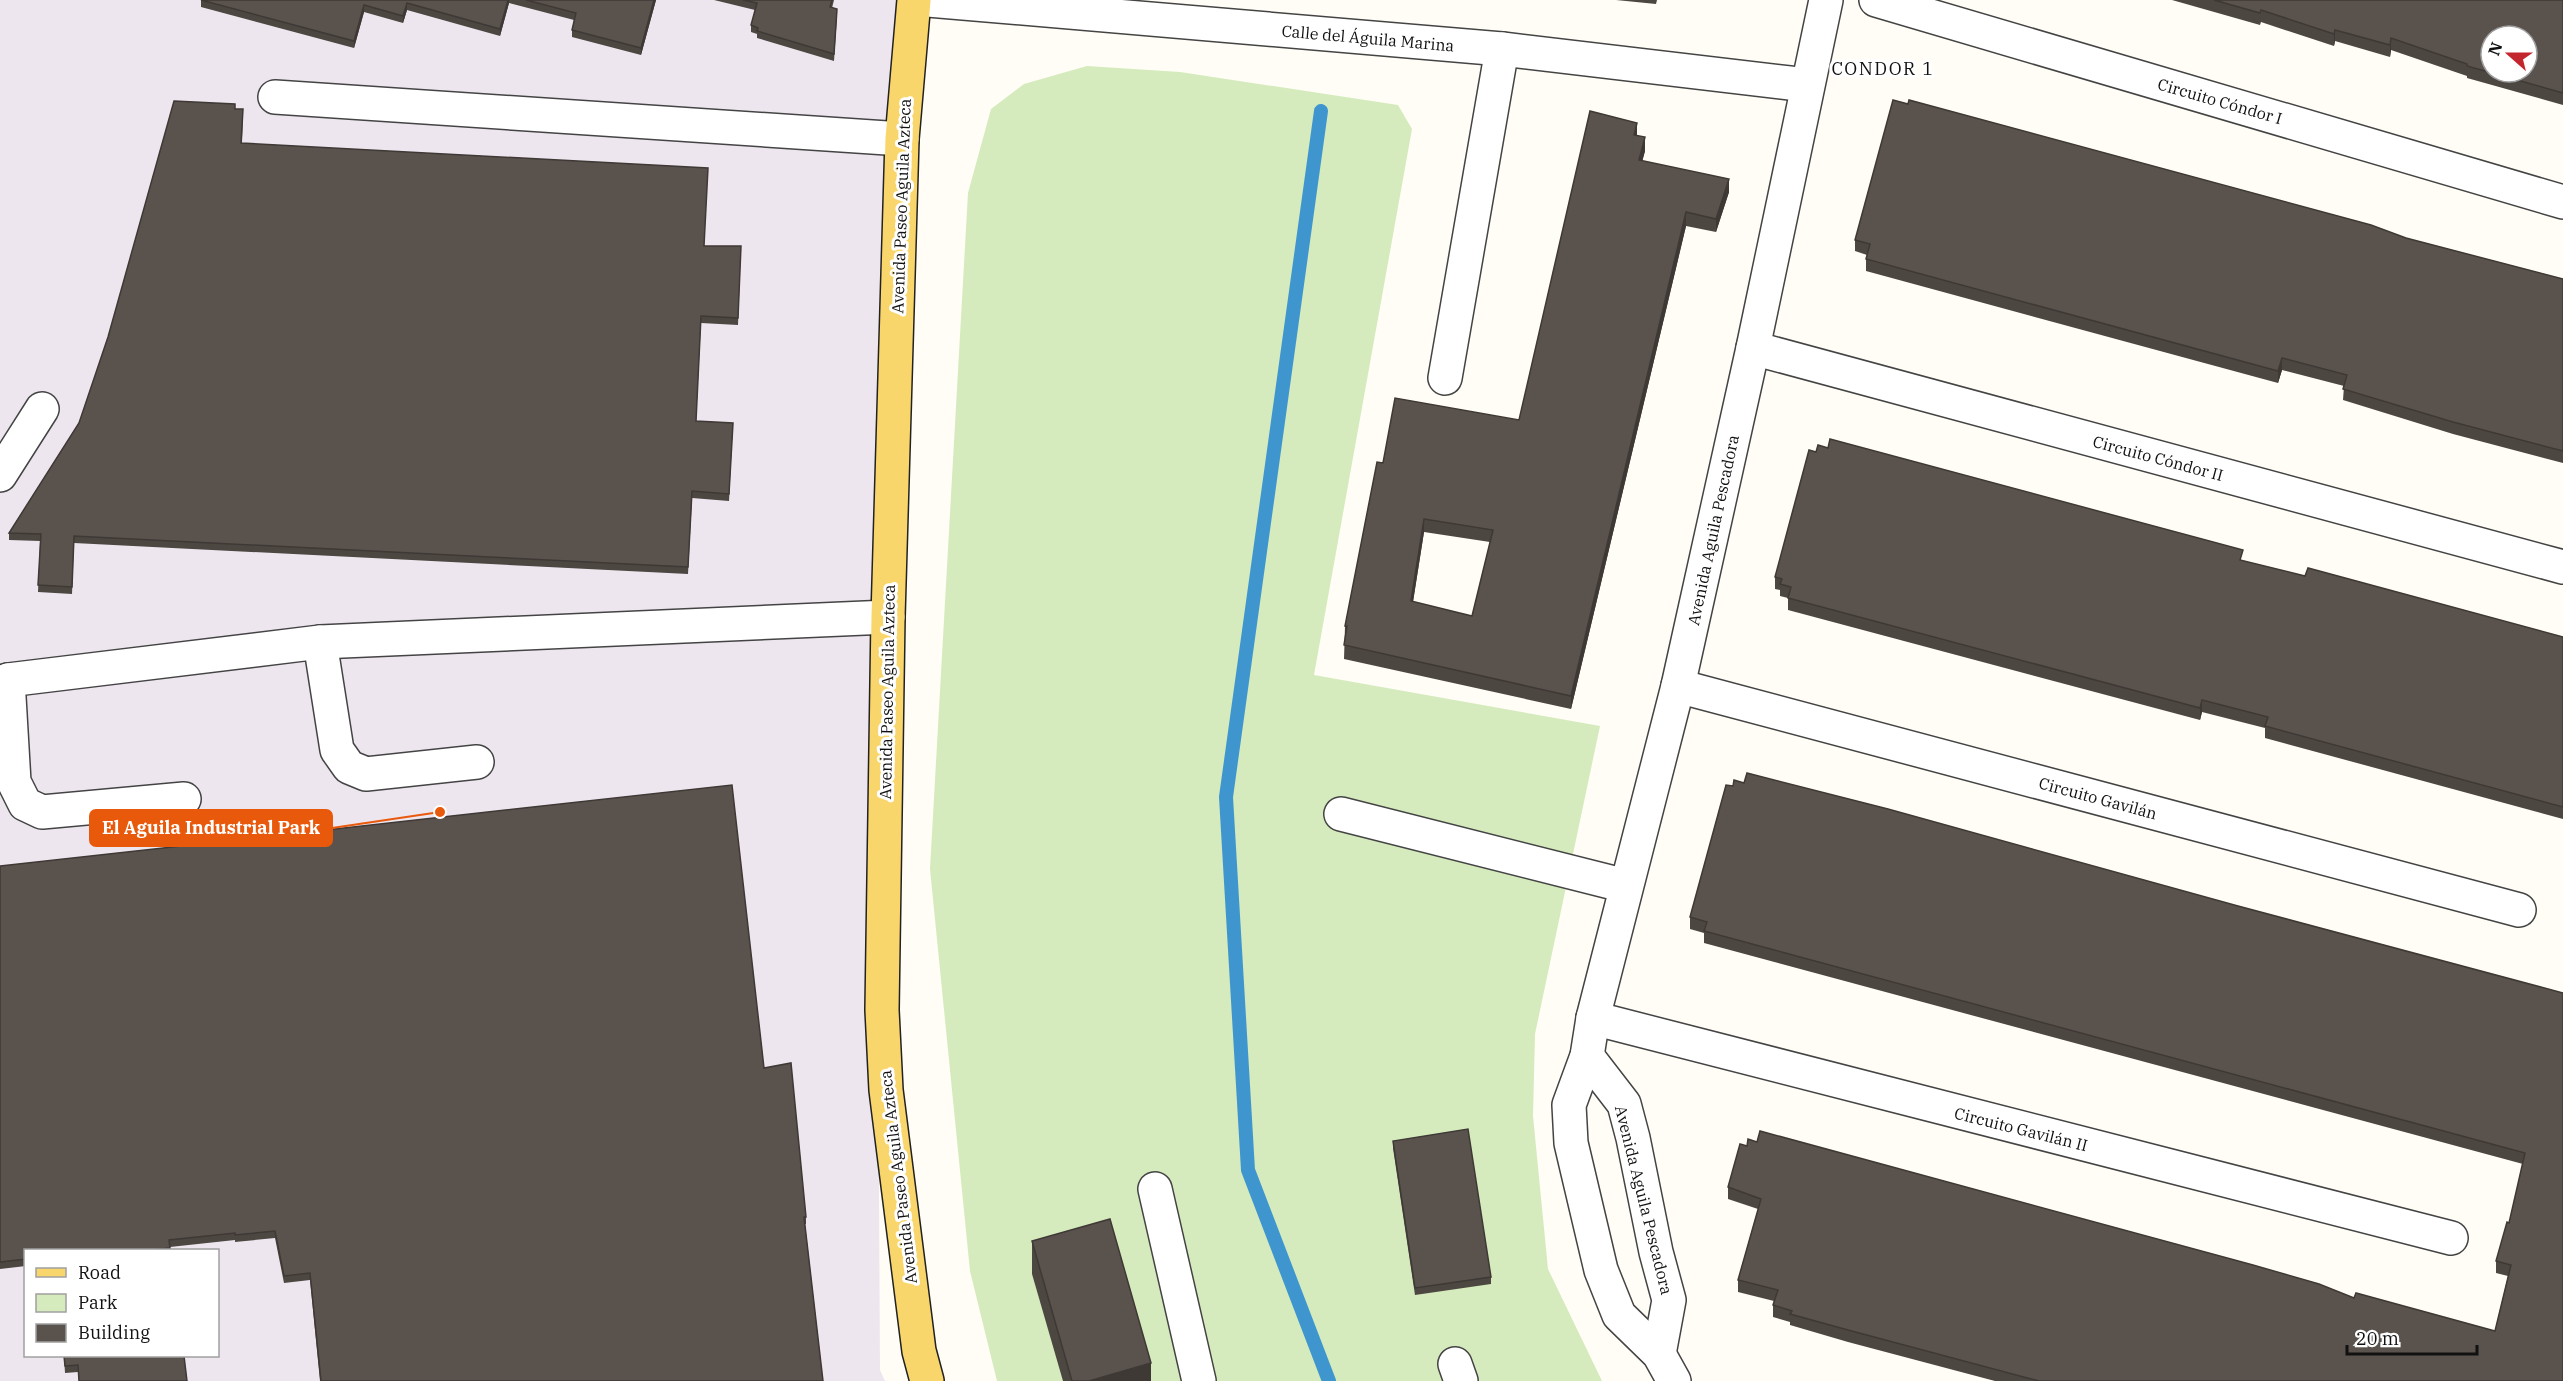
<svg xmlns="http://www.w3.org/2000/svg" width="2563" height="1381" viewBox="0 0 2563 1381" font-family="'IBM Plex Serif',serif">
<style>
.industrial{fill:#eee6ef;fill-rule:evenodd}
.green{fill:#d5ebbd}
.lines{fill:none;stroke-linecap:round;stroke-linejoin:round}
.stream{stroke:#3f96cf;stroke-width:14}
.minor-casing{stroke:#444;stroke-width:36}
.major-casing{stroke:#222;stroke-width:36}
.minor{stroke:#fff;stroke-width:33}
.major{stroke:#f9d66b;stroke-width:33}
.wall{fill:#4d4742;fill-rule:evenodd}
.shaded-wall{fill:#3f3936}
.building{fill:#5a524d;stroke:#3f3936;stroke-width:1.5;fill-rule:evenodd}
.labels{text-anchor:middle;stroke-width:6;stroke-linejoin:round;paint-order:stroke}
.street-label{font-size:16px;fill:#111;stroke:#fff}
.neighbourhood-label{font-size:18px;letter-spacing:1.5px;fill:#111;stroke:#fff}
.leader{fill:none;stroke:#e8590c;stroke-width:2}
.callout-dot{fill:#e8590c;stroke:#fff;stroke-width:2}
.callout{fill:#e8590c;stroke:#e8590c;stroke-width:2}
.callout-label{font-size:18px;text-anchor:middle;font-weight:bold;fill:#fff}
</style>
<rect width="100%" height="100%" fill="#fffdf5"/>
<!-- industrial -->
<path class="industrial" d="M0,0H922L878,1008L880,1370L885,1381H0ZM26,1250H218V1356H26Z"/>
<!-- green -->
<path class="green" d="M1087,66L1180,72L1398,105L1412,129L1314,675L1600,726L1535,1034L1533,1116L1548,1269L1602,1381H997L970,1271L930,869L968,193L991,109L1024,84Z"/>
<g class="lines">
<!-- stream -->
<path class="stream" d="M1321,111L1226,797L1248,1170L1329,1381"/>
<!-- minor casing -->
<g class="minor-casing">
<g id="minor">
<path d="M928,0L1502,49L1807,85"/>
<path d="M1876,0L2563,202"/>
<path d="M275,97L902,139"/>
<path d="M1753,348L2563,567"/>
<path d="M1445,378L1502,49"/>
<path d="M0,475L42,409"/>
<path d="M320,642L337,750L349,767L366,774L477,762"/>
<path d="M8,680L14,782L25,804L42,812L184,799"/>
<path d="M0,685L8,680L320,642L888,617"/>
<path d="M1678,686L2519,910"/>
<path d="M1341,814L1626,886"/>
<path d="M1593,1018L2451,1238"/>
<path d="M1587,1056L1624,1104L1633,1138L1656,1252L1669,1300L1659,1354"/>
<path d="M1155,1189L1199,1381"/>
<path d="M1455,1364L1461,1381"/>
<path d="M1674,1381L1659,1354L1619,1315L1601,1270L1571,1143L1569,1105L1587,1056L1593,1018L1678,686L1753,348L1826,0"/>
</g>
</g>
<!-- major casing -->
<g class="major-casing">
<path id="major" d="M914,0L902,139L888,617L882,1010L886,1090L919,1351L927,1381"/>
</g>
<!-- minor -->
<use href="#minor" class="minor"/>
<!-- major -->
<use href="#major" class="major"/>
</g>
<!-- wall -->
<g class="wall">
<path d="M201,0H656L641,55L572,37V30L574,20L509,3L500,36L407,10L403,23L364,12L354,48L201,7Z"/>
<path d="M714,0H834L832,8L837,16L834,61L757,38V34L751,32V25L755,10Z"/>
<path d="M1616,0H1657L1656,4Z"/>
<path d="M2172,0H2563V105L2467,78V76L2391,50L2390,57L2335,41L2334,46L2261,22L2260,25Z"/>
<path d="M235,109L243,116L242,143L705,246H741L738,325L701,323L696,421L733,423L729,501L692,498L688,574L74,543L72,594L38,592L40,541L9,540V533L79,423Z"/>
<path d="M1637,135L1645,151L1642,161L1729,192L1716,232L1686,226L1571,709L1344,659L1345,626L1383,463L1519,420ZM1424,532L1490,542L1472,616L1413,602Z"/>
<path d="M2406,238L2563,279V463L2453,434L2343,400L2344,386L2282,370L2278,383L1866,271V259L1867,255L1855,251V240Z"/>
<path d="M2243,561L2305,576L2563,637V819L2265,738V728L2202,712L2200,720L1788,610V598L1780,596V590L1775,589V577Z"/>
<path d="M0,866L764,1068L806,1217V1224H805L823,1381H320L310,1280L284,1283L275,1238L235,1242V1240L170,1247V1251H26V1266L0,1269Z"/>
<path d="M2238,906L2563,993V1381H1995L1848,1342L1790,1325V1322L1773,1317V1305L1774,1301L1738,1292V1280L1758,1209L1728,1199V1187L2354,1298L2495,1331L2508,1276L2496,1273V1261L2509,1223L2523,1164L1704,943V933L1690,929V917Z"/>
<path d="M1393,1141L1491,1277V1284L1415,1295L1393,1148Z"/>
<path d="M1032,1241L1151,1381H1063L1032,1274Z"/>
<path d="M64,1356H184L187,1381H79L78,1372L65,1373Z"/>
</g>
<!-- shaded-wall -->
<g class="shaded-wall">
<path d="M508,0H509V3L500,36V29Z"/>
<path d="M654,0H656L641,55V48Z"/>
<path d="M407,3V10L403,23V16Z"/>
<path d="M364,5V12L354,48V41Z"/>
<path d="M2335,30V41L2334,46V34Z"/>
<path d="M2391,38V50L2390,57V45Z"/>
<path d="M1637,123V136L1634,135Z"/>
<path d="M1645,137V151L1639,174V160Z"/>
<path d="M1729,179V192L1716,232V219Z"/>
<path d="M1686,212V226L1571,709V696Z"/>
<path d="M2282,358V370L2278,383V371Z"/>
<path d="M1424,519V532L1411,614V601Z"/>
<path d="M2202,700V712L2200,720V708Z"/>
<path d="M1151,1363V1381H1089Z"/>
</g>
<!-- building -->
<g class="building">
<path d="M201,0H508L500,29L407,3L403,16L364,5L354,41Z"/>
<path d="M526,0H654L641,48L572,30L576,13Z"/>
<path d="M743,0H832L830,7L837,9L834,54L757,31L758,28L751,25L757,3Z"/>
<path d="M2214,0H2563V93L2467,66V64L2391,38L2390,45L2335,30L2334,34L2261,10L2260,13ZM2491,36H2527V72H2491Z"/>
<path d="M1893,100L1908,104L1909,100L2371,225L2406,238L2563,279V451L2453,422L2343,389L2347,375L2282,358L2278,371L1866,259L1870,244L1855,240Z"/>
<path d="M174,101L235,104V109H243L241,143L708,168L704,246H741L738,318L701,316L696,421L733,423L729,494L692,491L688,567L74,536L72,587L38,585L41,534L9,533L79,423L108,337Z"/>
<path d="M1590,111L1637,123L1634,135L1645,137L1639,160L1729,179L1716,219L1686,212L1571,696L1344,645L1347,626H1345L1377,462L1383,463L1395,398L1519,420ZM1424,519L1493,530L1472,616L1411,601Z"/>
<path d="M1830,439L2243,550L2240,560L2305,576L2308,568L2563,637V807L2265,726L2268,717L2202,700L2200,708L1788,598L1791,587L1780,584L1782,579L1775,577L1809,450L1816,452L1818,445L1828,448Z"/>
<path d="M1747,773L1888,809L2238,906L2563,993V1381H2039L1848,1330L1790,1314L1792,1311L1773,1305L1778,1290L1738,1280L1761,1199L1728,1187L1740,1144L1747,1146L1748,1139L1757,1142L1760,1131L2253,1265L2319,1284L2354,1298L2356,1293L2495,1331L2511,1265L2496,1261L2507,1222L2509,1223L2525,1153L1704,931L1707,922L1690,917L1726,785L1733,786L1734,780L1744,783Z"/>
<path d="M732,785L764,1068L791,1063L806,1217H804L823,1381H321L310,1273L284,1276L275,1231L235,1235V1233L169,1240L170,1248L143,1251H26V1259L0,1262V866Z"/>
<path d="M1468,1129L1491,1277L1415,1288L1393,1141Z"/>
<path d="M1110,1219L1151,1363L1089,1381H1072L1032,1241Z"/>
<path d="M64,1356H184L187,1381H79L78,1365L65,1366Z"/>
</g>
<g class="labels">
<!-- street labels -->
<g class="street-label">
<text transform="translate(1368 38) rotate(5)" y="6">Calle del Águila Marina</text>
<text transform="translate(2220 101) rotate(16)" y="6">Circuito Cóndor I</text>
<text transform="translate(901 206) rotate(-88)" y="6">Avenida Paseo Aguila Azteca</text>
<text transform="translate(2158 458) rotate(15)" y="6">Circuito Cóndor II</text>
<text transform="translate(1713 530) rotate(-78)" y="6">Avenida Aguila Pescadora</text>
<text transform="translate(887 692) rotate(-89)" y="6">Avenida Paseo Aguila Azteca</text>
<text transform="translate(2098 798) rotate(15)" y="6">Circuito Gavilán</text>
<text transform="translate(2021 1129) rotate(14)" y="6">Circuito Gavilán II</text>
<text transform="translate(898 1177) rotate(-97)" y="6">Avenida Paseo Aguila Azteca</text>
<text transform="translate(1644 1200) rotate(76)" y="6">Avenida Aguila Pescadora</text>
</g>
<!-- neighbourhood labels -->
<g class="neighbourhood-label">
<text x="1883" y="75">CONDOR 1</text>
</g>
</g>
<!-- callouts -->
<path class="leader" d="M440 812L332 828"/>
<circle class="callout-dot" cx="440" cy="812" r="6"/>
<rect class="callout" x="90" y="810" width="242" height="36" rx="6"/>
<g class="callout-label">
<text x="211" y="834">El Aguila Industrial Park</text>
</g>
<!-- legend -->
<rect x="24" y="1249" width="195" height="108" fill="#ffffff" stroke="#a0a0a0" stroke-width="1.5"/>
<rect x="36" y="1268" width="30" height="9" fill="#f9d66b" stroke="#a0a0a0" stroke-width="1.5"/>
<text x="78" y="1279" font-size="18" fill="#111111">Road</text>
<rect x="36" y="1294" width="30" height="18" fill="#d5ebbd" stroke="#a0a0a0" stroke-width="1.5"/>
<text x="78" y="1309" font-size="18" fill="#111111">Park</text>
<rect x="36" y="1324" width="30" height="18" fill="#5a524d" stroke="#a0a0a0" stroke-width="1.5"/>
<text x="78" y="1339" font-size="18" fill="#111111">Building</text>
<!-- north arrow -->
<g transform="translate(2509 54) rotate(291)"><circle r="28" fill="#ffffff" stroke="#a0a0a0" stroke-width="1.5"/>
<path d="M0-4.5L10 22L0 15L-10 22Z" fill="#c4262e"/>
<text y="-9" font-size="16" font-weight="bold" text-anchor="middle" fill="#111111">N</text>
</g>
<!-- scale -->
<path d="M2347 1345v9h130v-9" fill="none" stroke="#111111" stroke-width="3"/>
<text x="2356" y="1345" font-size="18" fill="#111111" stroke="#ffffff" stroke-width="4.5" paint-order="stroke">20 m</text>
</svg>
